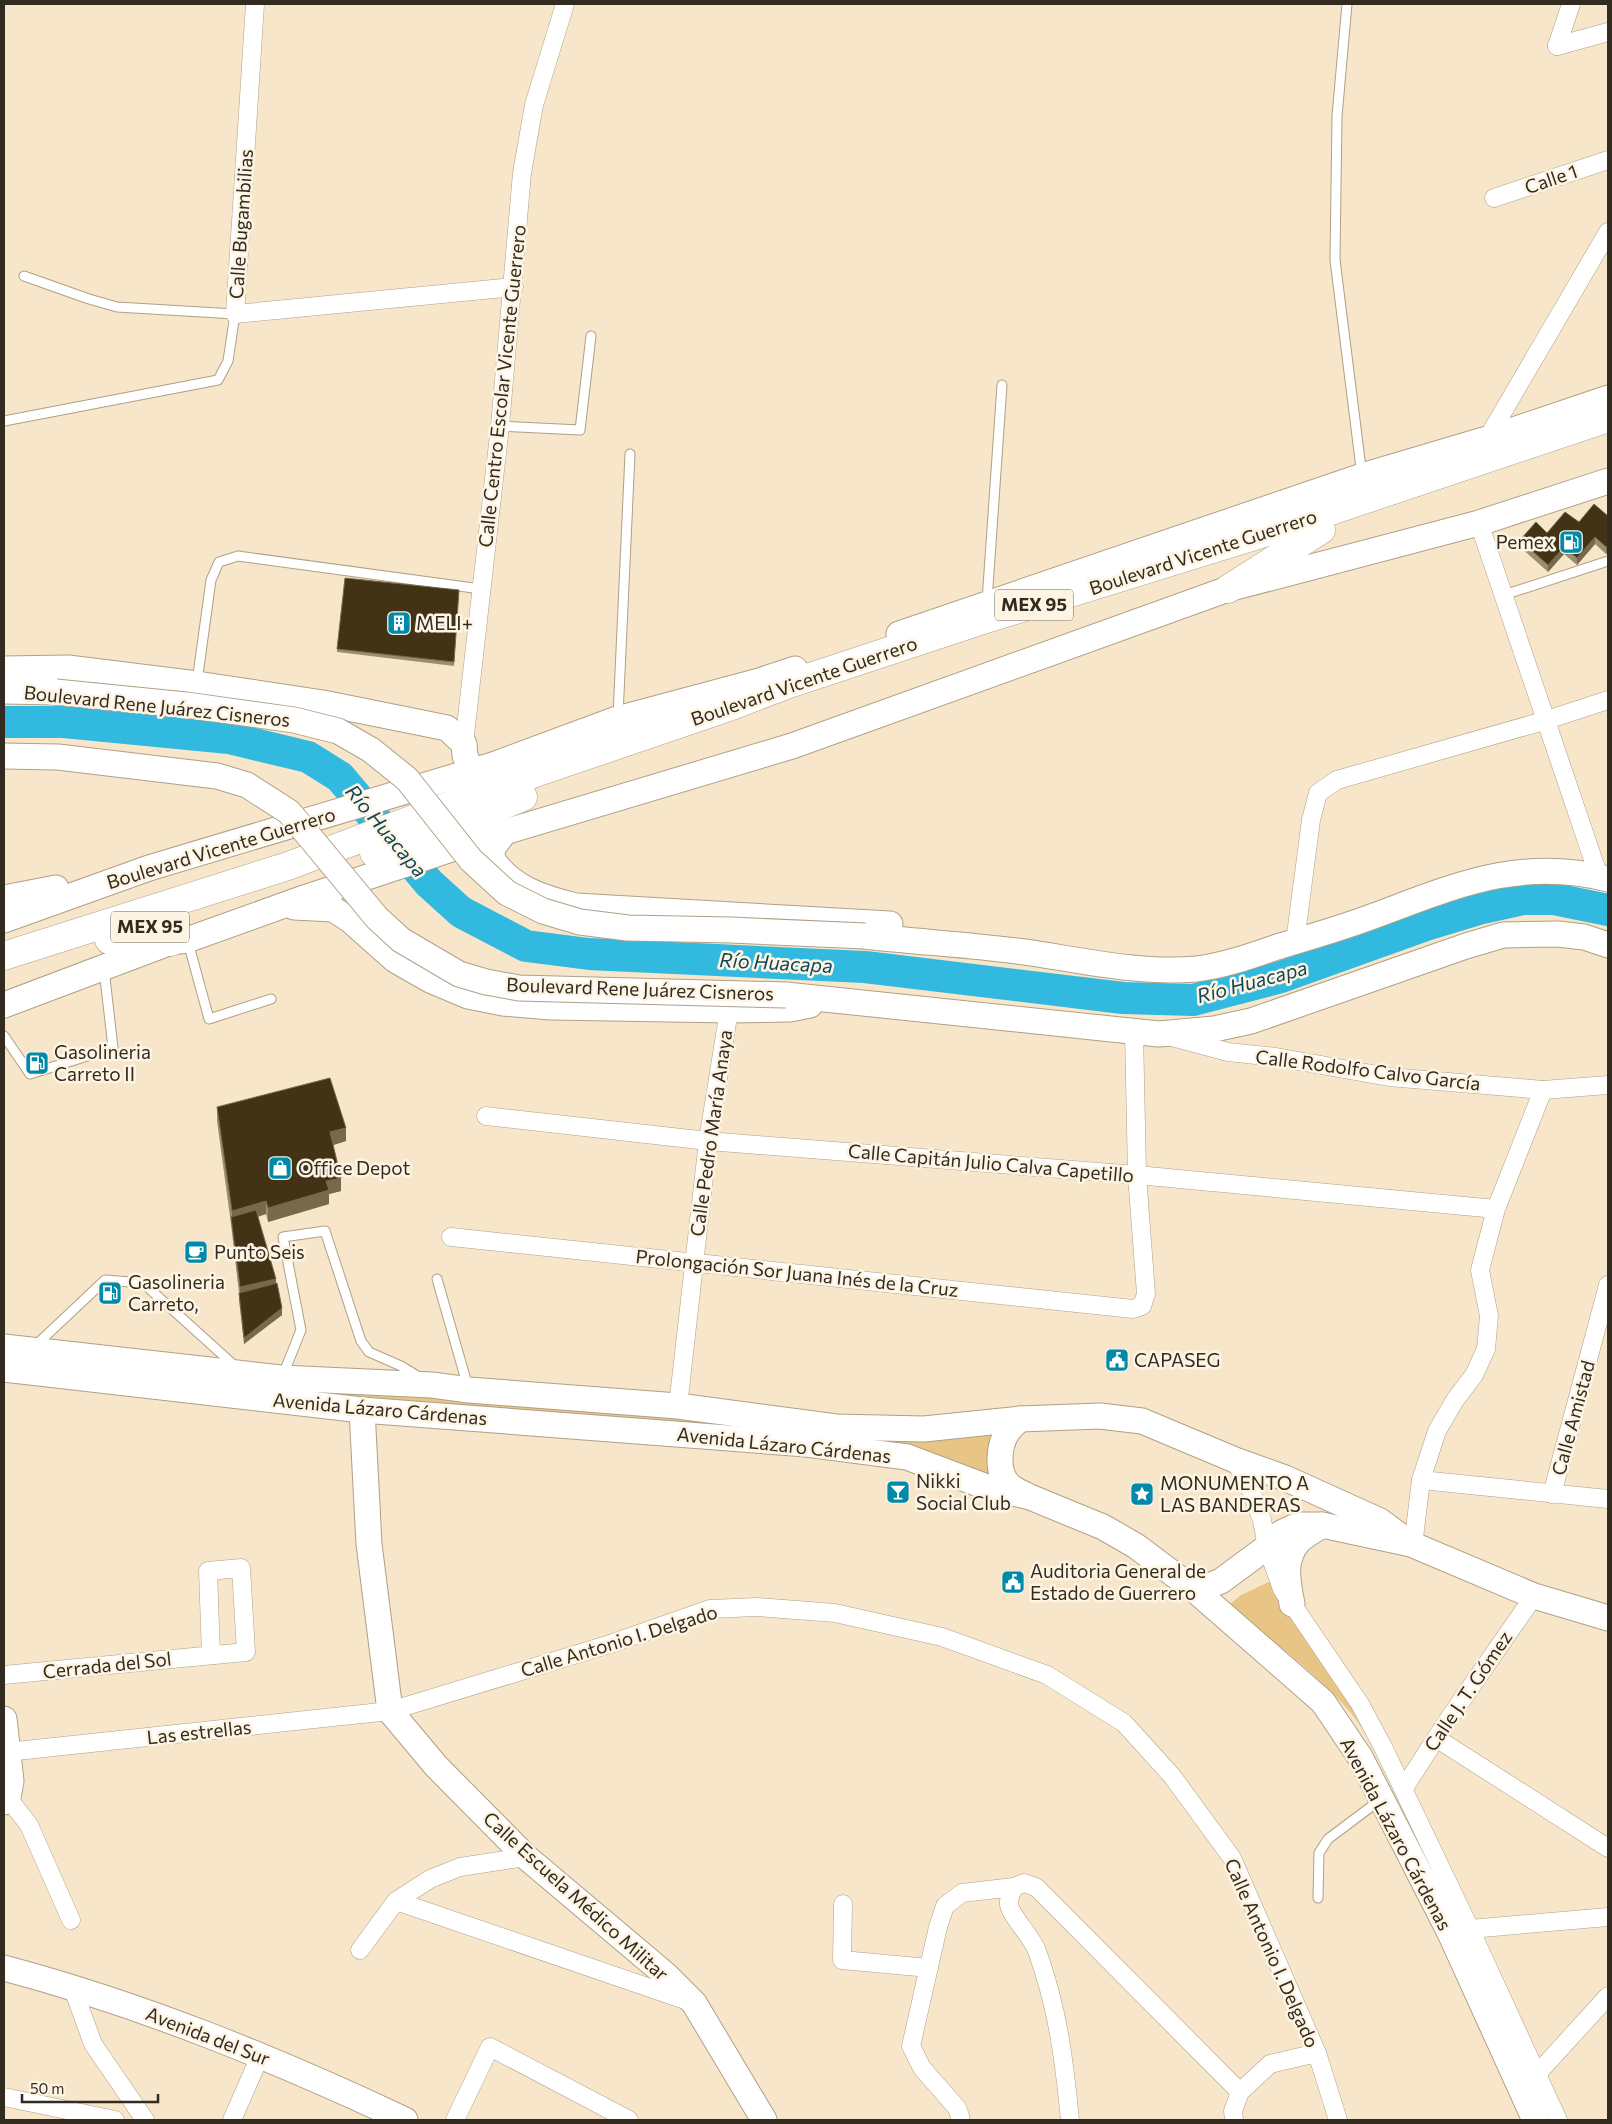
<svg xmlns="http://www.w3.org/2000/svg" width="1612" height="2124" viewBox="0 0 1612 2124" font-family="Commissioner,sans-serif">
<style>
.green{fill:#e8c585}
.lines{fill:none;stroke-linecap:round;stroke-linejoin:round}
.river{stroke:#31b9e0;stroke-width:32}
.lane-casing{stroke:#b0a085;stroke-width:11}
.street-casing{stroke:#b0a085;stroke-width:19}
.secondary-casing{stroke:#b0a085;stroke-width:27}
.highway-casing{stroke:#b0a085;stroke-width:29}
.lane{stroke:#fff;stroke-width:9}
.street{stroke:#fff;stroke-width:18}
.secondary{stroke:#fff;stroke-width:25}
.highway{stroke:#fff;stroke-width:28}
.secondary-bridge-casing{stroke:#b0a085;stroke-width:27;stroke-linecap:butt}
.secondary-bridge{stroke:#fff;stroke-width:25}
.wall{fill:#9c8c70}
.shaded-wall{fill:#78694c}
.building{fill:#423316;stroke:#78694c}
.labels{text-anchor:middle;stroke-width:5;stroke-linejoin:round;paint-order:stroke}
.shield{fill:#fef4e3;stroke:#6f675a;stroke-width:1}
.shield-label{font-size:18px;font-weight:bold;fill:#322b20}
.street-label{font-size:19px;fill:#322b20;stroke:#fef4e3}
.poi-label{font-size:19px;fill:#322b20;stroke:#fef4e3;text-anchor:start}
.water-label{font-size:20px;font-style:italic;fill:#104758;stroke:#fef4e3}
</style>
<rect width="100%" height="100%" fill="#f7e6c9"/>
<!-- green -->
<g class="green">
<path d="M4,1356L1000,1431L995,1478Z"/>
<path d="M1271,1581L1294,1622L1317,1656L1346,1690L1401,1803C1386,1774 1371,1737 1350,1712C1318,1674 1267,1637 1229,1605L1241,1595Z"/>
</g>
<g class="lines">
<!-- river -->
<path class="river" d="M4,722H64L229,738L308,757L340,777L429,883L461,912L526,946L589,954L865,967L1123,998L1193,1000L1281,977L1426,925L1482,908L1523,899H1554L1608,910"/>
<!-- lane casing -->
<g class="lane-casing">
<g id="lane">
<path d="M1347,4L1337,116L1335,260L1362,476"/>
<path d="M4,421L218,380L228,361L235,314L117,307L89,299L24,276"/>
<path d="M500,426L580,430L591,336"/>
<path d="M1504,595L1608,561"/>
<path d="M987,601L1002,385"/>
<path d="M197,682L211,580L219,562L238,556L481,589"/>
<path d="M618,716L630,454"/>
<path d="M188,942L209,1019L271,999"/>
<path d="M4,1036L30,1074L113,1048L104,969"/>
<path d="M437,1279L468,1387"/>
<path d="M35,1346L105,1280L143,1283L236,1367"/>
<path d="M283,1375L301,1330L283,1237L325,1231L361,1341L369,1352L401,1366L419,1377"/>
<path d="M1318,1898L1319,1853L1328,1839L1380,1800"/>
</g>
</g>
<!-- street casing -->
<g class="street-casing">
<g id="street">
<path d="M255,4L235,314L514,287"/>
<path d="M1557,46L1608,32"/>
<path d="M1557,46L1571,4"/>
<path d="M1494,198L1608,160"/>
<path d="M1487,439L1608,232"/>
<path d="M1479,523L1599,877"/>
<path d="M464,744L500,426L522,173L534,105L565,4"/>
<path d="M1295,942L1311,820L1318,793L1337,780L1547,720L1608,700"/>
<path d="M1172,1037L1228,1052L1276,1057L1389,1077L1543,1090L1608,1085"/>
<path d="M486,1116L708,1141L1137,1175L1496,1209"/>
<path d="M451,1237L1133,1309L1142,1306L1146,1294L1137,1175L1134,1031"/>
<path d="M678,1406L708,1141L729,1010"/>
<path d="M1235,1460L1251,1491L1262,1520L1267,1547L1282,1589L1360,1704L1383,1747L1470,1929L1558,2120"/>
<path d="M1421,1480L1608,1499"/>
<path d="M1552,1494L1608,1285"/>
<path d="M1413,1546L1421,1480L1437,1431L1455,1400L1474,1375L1486,1349L1489,1316L1480,1270L1496,1209L1543,1090"/>
<path d="M4,1675L246,1652L241,1568L208,1571L211,1655"/>
<path d="M1436,1738L1608,1848"/>
<path d="M7,1752L390,1711L610,1644L710,1609L757,1607L835,1613L942,1637L1047,1675L1124,1723L1172,1776L1232,1858L1317,2053L1338,2120"/>
<path d="M1404,1788L1446,1723L1534,1596"/>
<path d="M8,1798L29,1825L71,1920"/>
<path d="M1014,1887C1012,1892 1008,1898 1009,1905C1011,1916 1032,1937 1037,1951C1058,2009 1064,2059 1070,2120"/>
<path d="M396,1901L688,2001"/>
<path d="M843,1904L842,1960L929,1968"/>
<path d="M1470,1929L1608,1917"/>
<path d="M360,1950L396,1901L430,1879L460,1867L526,1857"/>
<path d="M72,1986L93,2044L145,2120"/>
<path d="M1537,2074L1608,1996"/>
<path d="M4,2097L115,2120"/>
<path d="M232,2120L260,2056"/>
<path d="M455,2120L490,2047L629,2120"/>
<path d="M960,2120V2116L957,2108L922,2068L911,2046L938,1927L945,1906L962,1893L1014,1887L1024,1883L1036,1887L1240,2092"/>
<path d="M1234,2120L1233,2111L1240,2092L1270,2064L1317,2053"/>
</g>
</g>
<!-- secondary casing -->
<g class="secondary-casing">
<g id="secondary">
<path d="M899,634L1362,476L1487,439L1608,398"/>
<path d="M4,669L68,668L197,684L323,703L447,728L464,744L465,756L472,771"/>
<path d="M4,691L56,692"/>
<path d="M504,833L494,846L491,857C510,888 543,898 576,906L890,924"/>
<path d="M4,898L56,888"/>
<path d="M294,907L333,909L350,920L395,960L430,980L468,996L503,1003L551,1007L729,1010L790,1009L810,1005"/>
<path d="M4,920L149,868L493,765L617,719L759,681L795,669"/>
<path d="M865,936C918,942 972,945 1025,952C1080,960 1139,974 1196,969C1223,966 1251,956 1277,947C1304,939 1331,931 1357,922C1445,891 1512,855 1608,879"/>
<path d="M786,995L1159,1034L1214,1029L1251,1021L1466,946L1503,935L1558,934L1584,937L1608,945"/>
<path d="M4,1005L171,942L187,940L304,898L488,837L792,746L1228,589L1479,523L1608,481"/>
<path d="M4,1347L281,1378L432,1385L469,1390L678,1406L836,1427L924,1429L1020,1419L1100,1416L1142,1421L1235,1460L1285,1478L1380,1521L1411,1544"/>
<path d="M4,1369L362,1410L806,1444L907,1457L984,1486L1030,1497L1103,1527L1136,1546L1196,1591L1323,1702L1360,1757L1450,1933L1535,2120"/>
<path d="M362,1410L369,1544L390,1711L436,1766L526,1857L666,1975L694,2003L764,2120"/>
<path d="M1020,1419C1017,1422 1012,1426 1009,1430C998,1444 996,1472 1009,1485C1013,1489 1020,1492 1026,1495"/>
<path d="M1196,1591L1221,1581L1267,1547L1281,1533L1298,1525H1322L1411,1544L1534,1596L1608,1618"/>
<path d="M1292,1604C1288,1582 1282,1560 1299,1541C1305,1535 1315,1530 1322,1525"/>
<path d="M4,1719L11,1781L8,1798L4,1802"/>
<path d="M4,1968C143,2005 275,2059 405,2120"/>
</g>
</g>
<!-- highway casing -->
<g class="highway-casing">
<g id="highway">
<path d="M1228,589L1321,530"/>
<path d="M374,853L471,818L523,797"/>
<path d="M109,940L171,942"/>
<path d="M4,956L288,866L541,771L729,707L789,684L986,619L1271,531L1608,418"/>
</g>
</g>
<!-- lane -->
<use href="#lane" class="lane"/>
<!-- street -->
<use href="#street" class="street"/>
<!-- secondary -->
<use href="#secondary" class="secondary"/>
<!-- highway -->
<use href="#highway" class="highway"/>
<!-- secondary-bridge casing -->
<g class="secondary-bridge-casing">
<g id="secondary-bridge">
<path d="M56,692L186,705L294,720L338,731L371,750L407,779L471,860L507,893L543,911L580,922L628,928L731,930L865,936"/>
<path d="M4,756L58,757L217,776L247,785L289,812L377,918L401,940L459,974L486,982L519,988L786,995"/>
</g>
</g>
<!-- secondary-bridge -->
<use href="#secondary-bridge" class="secondary-bridge"/>
</g>
<!-- wall -->
<g class="wall">
<path d="M1608,516V552L1606,554L1595,544L1577,565L1564,554L1548,572L1520,547V540L1547,533L1579,522Z"/>
<path d="M459,590L454,666L337,652V649Z"/>
<path d="M217,1107L346,1141L333,1145L341,1191L329,1194V1204L268,1222L266,1214L258,1217L276,1284L282,1315L244,1344L239,1300V1293L231,1224L217,1121Z"/>
</g>
<!-- shaded-wall -->
<g class="shaded-wall">
<path d="M1595,537V544L1577,565V558Z"/>
<path d="M1608,545V552L1606,554V547Z"/>
<path d="M1564,547V554L1548,572V565Z"/>
<path d="M346,1128V1141L330,1146V1132Z"/>
<path d="M341,1178V1191L329,1194V1204L268,1222V1208L326,1181Z"/>
<path d="M266,1201V1214L232,1224V1211Z"/>
<path d="M276,1279V1289L240,1297V1287Z"/>
<path d="M282,1308V1315L244,1344V1338Z"/>
</g>
<!-- building -->
<g class="building">
<path d="M1594,504L1608,516V545L1606,547L1595,537L1577,558L1564,547L1548,565L1520,540L1536,522L1547,533L1565,512L1579,522Z"/>
<path d="M345,578L459,590L454,662L337,649Z"/>
<path d="M330,1078L346,1128L330,1132L341,1178L326,1181L329,1190L268,1208L266,1201L232,1211L217,1107Z"/>
<path d="M256,1210L276,1279L240,1287L231,1217Z"/>
<path d="M277,1283L282,1308L244,1338L239,1293Z"/>
</g>
<!-- icons -->
<defs>
<g id="fuel-square" transform="scale(1.25)"><rect x="-9" y="-9" width="18" height="18" rx="4" fill="#0089a9" stroke="#fef4e3"/><path d="M-5.5-6h7V0h2V4h1.3V-2.5L3-4.5l.8-.8L6-3V5H2.5V1h-1V6h-7ZM-4.2-4.7v3.2H.2V-4.7Z" fill="#fff"/></g>
<g id="building-square" transform="scale(1.25)"><rect x="-9" y="-9" width="18" height="18" rx="4" fill="#0089a9" stroke="#fef4e3"/><path d="M-4-6H4V6H1V3H-1V6H-4ZM-2.5-4.3h1.7v1.8h-1.7ZM.8-4.3h1.7v1.8H.8ZM-2.5-1h1.7V.8h-1.7ZM.8-1h1.7V.8H.8Z" fill="#fff"/></g>
<g id="shop-square" transform="scale(1.25)"><rect x="-9" y="-9" width="18" height="18" rx="4" fill="#0089a9" stroke="#fef4e3"/><path d="M-5-2.5h2.3a2.7 3.5 0 0 1 5.4 0H5L5.5 6h-11ZM-1.5-2.5h3a1.5 2.3 0 0 0-3 0Z" fill="#fff"/></g>
<g id="cafe-square" transform="scale(1.25)"><rect x="-9" y="-9" width="18" height="18" rx="4" fill="#0089a9" stroke="#fef4e3"/><path d="M-5.5-4.5H6V0H3Q3 3.5 0 3.5H-2.5Q-5.5 3.5-5.5 0ZM3-3.2v2h1.7v-2ZM-6 4.5H4V6H-6Z" fill="#fff"/></g>
<g id="civic-square" transform="scale(1.25)"><rect x="-9" y="-9" width="18" height="18" rx="4" fill="#0089a9" stroke="#fef4e3"/><path d="M-.6-6.5H3V-4.5H.6V-3L4-1V1h2V6H-6V1h2V-1L-.6-3ZM-1.2 2.5V6h2.4V2.5Z" fill="#fff"/></g>
<g id="bar-square" transform="scale(1.25)"><rect x="-9" y="-9" width="18" height="18" rx="4" fill="#0089a9" stroke="#fef4e3"/><path d="M-6-5H6L.8 .8V4.5H3.5V6h-7V4.5H-.8V.8Z" fill="#fff"/></g>
<g id="sight-square" transform="scale(1.25)"><rect x="-9" y="-9" width="18" height="18" rx="4" fill="#0089a9" stroke="#fef4e3"/><path d="M0-6L1.8-2.2L6-1.7L2.9 1.2L3.7 5.4L0 3.3L-3.7 5.4L-2.9 1.2L-6-1.7L-1.8-2.2Z" fill="#fff"/></g>
</defs>
<g fill-rule="evenodd">
<use href="#fuel-square" x="1571" y="542"/>
<use href="#building-square" x="399" y="623"/>
<use href="#fuel-square" x="37" y="1063"/>
<use href="#shop-square" x="280" y="1168"/>
<use href="#cafe-square" x="196" y="1252"/>
<use href="#fuel-square" x="110" y="1293"/>
<use href="#civic-square" x="1117" y="1360"/>
<use href="#bar-square" x="898" y="1492"/>
<use href="#sight-square" x="1142" y="1494"/>
<use href="#civic-square" x="1013" y="1582"/>
</g>
<g class="labels">
<!-- shield labels -->
<g class="shield">
<rect x="995" y="589.5" width="78" height="31" rx="4"/>
<rect x="111" y="911.5" width="78" height="31" rx="4"/>
</g>
<g class="shield-label">
<text x="1034" y="611">MEX 95</text>
<text x="150" y="933">MEX 95</text>
</g>
<!-- street labels -->
<g class="street-label">
<text transform="translate(1551 179) rotate(-19)" y="7">Calle 1</text>
<text transform="translate(241 224) rotate(-86)" y="7">Calle Bugambilias</text>
<text transform="translate(502 386) rotate(-84)" y="7">Calle Centro Escolar Vicente Guerrero</text>
<text transform="translate(1203 552) rotate(-18)" y="7">Boulevard Vicente Guerrero</text>
<text transform="translate(804 681) rotate(-19)" y="7">Boulevard Vicente Guerrero</text>
<text transform="translate(157 706) rotate(6)" y="7">Boulevard Rene Juárez Cisneros</text>
<text transform="translate(221 848) rotate(-17)" y="7">Boulevard Vicente Guerrero</text>
<text transform="translate(640 989) rotate(2)" y="7">Boulevard Rene Juárez Cisneros</text>
<text transform="translate(1368 1070) rotate(7)" y="7">Calle Rodolfo Calvo García</text>
<text transform="translate(711 1133) rotate(-82)" y="7">Calle Pedro María Anaya</text>
<text transform="translate(991 1163) rotate(5)" y="7">Calle Capitán Julio Calva Capetillo</text>
<text transform="translate(797 1273) rotate(6)" y="7">Prolongación Sor Juana Inés de la Cruz</text>
<text transform="translate(380 1409) rotate(5)" y="7">Avenida Lázaro Cárdenas</text>
<text transform="translate(1573 1418) rotate(-75)" y="7">Calle Amistad</text>
<text transform="translate(784 1445) rotate(6)" y="7">Avenida Lázaro Cárdenas</text>
<text transform="translate(619 1641) rotate(-17)" y="7">Calle Antonio I. Delgado</text>
<text transform="translate(107 1665) rotate(-6)" y="7">Cerrada del Sol</text>
<text transform="translate(1468 1691) rotate(-56)" y="7">Calle J. T. Gómez</text>
<text transform="translate(199 1732) rotate(-6)" y="7">Las estrellas</text>
<text transform="translate(1396 1834) rotate(62)" y="7">Avenida Lázaro Cárdenas</text>
<text transform="translate(576 1896) rotate(42)" y="7">Calle Escuela Médico Militar</text>
<text transform="translate(1272 1953) rotate(66)" y="7">Calle Antonio I. Delgado</text>
<text transform="translate(208 2036) rotate(21)" y="7">Avenida del Sur</text>
</g>
<!-- poi labels -->
<g class="poi-label">
<text x="1554" y="549" text-anchor="end">Pemex</text>
<text x="416" y="630">MELI+</text>
<text x="54" y="1059">Gasolineria<tspan x="54" dy="22">Carreto II</tspan></text>
<text x="298" y="1175">Office Depot</text>
<text x="214" y="1259">Punto Seis</text>
<text x="128" y="1289">Gasolineria<tspan x="128" dy="22">Carreto,</tspan></text>
<text x="1134" y="1367">CAPASEG</text>
<text x="916" y="1488">Nikki<tspan x="916" dy="22">Social Club</tspan></text>
<text x="1160" y="1490">MONUMENTO A<tspan x="1160" dy="22">LAS BANDERAS</tspan></text>
<text x="1030" y="1578">Auditoria General de<tspan x="1030" dy="22">Estado de Guerrero</tspan></text>
</g>
<!-- water labels -->
<g class="water-label">
<text transform="translate(386 831) rotate(50)" y="7">Río Huacapa</text>
<text transform="translate(776 963) rotate(3)" y="7">Río Huacapa</text>
<text transform="translate(1252 982) rotate(-15)" y="7">Río Huacapa</text>
</g>
</g>
<!-- border -->
<rect width="1612" height="2124" fill="none" stroke="#322b20" stroke-width="10"/>
<!-- scale -->
<path d="M22 2094v8h136v-8" fill="none" stroke="#322b20" stroke-width="2.5"/>
<text x="30" y="2094" font-size="15" fill="#322b20" stroke="#fef4e3" stroke-width="4" paint-order="stroke">50 m</text>
</svg>
